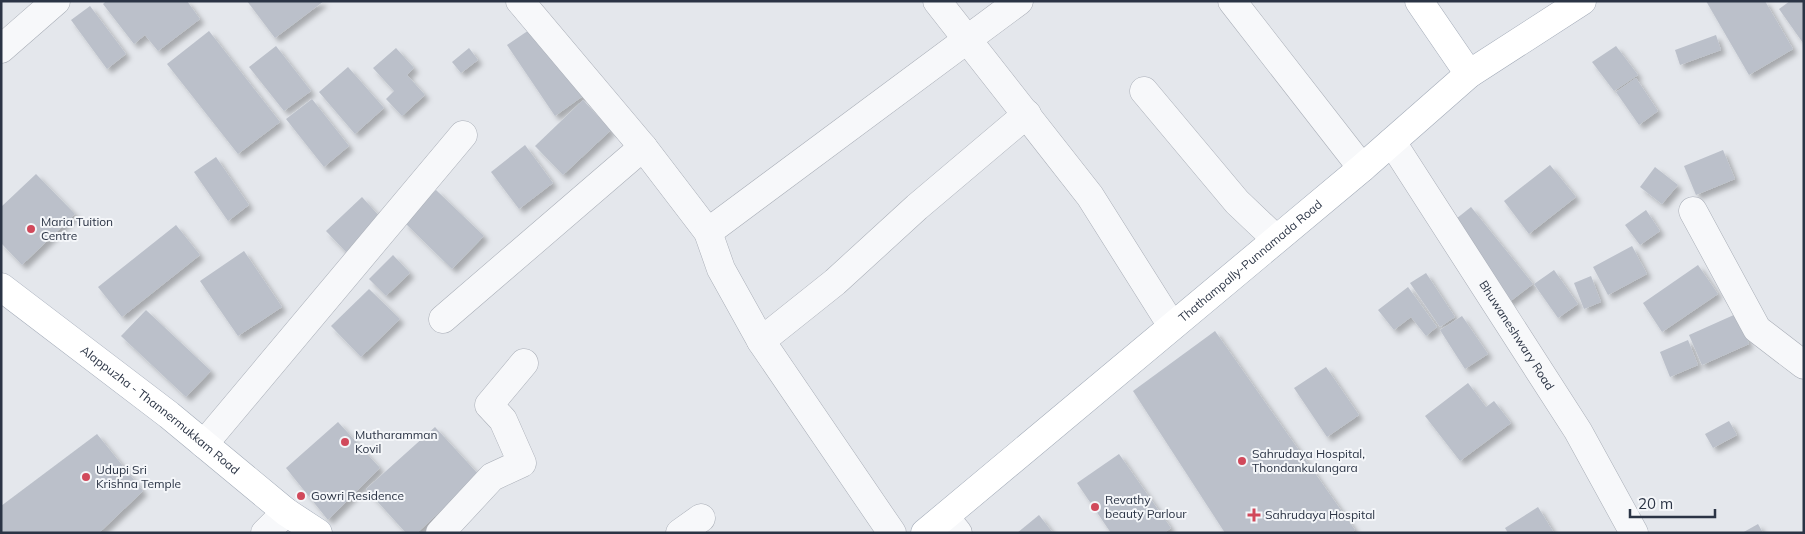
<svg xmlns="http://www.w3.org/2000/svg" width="1805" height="534" viewBox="0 0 1805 534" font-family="Mulish,sans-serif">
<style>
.building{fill:#bbc0ca;filter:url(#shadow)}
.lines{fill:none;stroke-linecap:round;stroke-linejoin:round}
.minor-casing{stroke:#a9aeb7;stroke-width:29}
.major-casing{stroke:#a3abb8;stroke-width:29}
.minor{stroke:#f7f8fa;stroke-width:28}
.major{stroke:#fff;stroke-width:28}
.poi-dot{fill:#d1495b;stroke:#f4f6f9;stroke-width:2}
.labels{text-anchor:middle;stroke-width:4;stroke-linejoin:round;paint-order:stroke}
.poi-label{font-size:12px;fill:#2b3445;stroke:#f4f6f9;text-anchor:start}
.street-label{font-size:12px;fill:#2b3445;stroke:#f4f6f9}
</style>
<defs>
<filter id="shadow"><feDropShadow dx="4.5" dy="4.5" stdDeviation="2.5" flood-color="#0004"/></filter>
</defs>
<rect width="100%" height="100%" fill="#e4e7ec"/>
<!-- building -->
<g class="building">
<path d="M106,1H187L200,19L158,51L145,35L134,44L103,4Z"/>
<path d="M247,1H324L275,38Z"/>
<path d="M1706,1H1765L1793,49L1749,75Z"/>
<path d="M1790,1H1804L1803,43L1779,9Z"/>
<path d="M90,6L126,54L107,69L71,20Z"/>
<path d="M535,26L583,96L555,116L507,45Z"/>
<path d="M209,31L280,122L238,154L167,64Z"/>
<path d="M1716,35L1721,50L1680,65L1675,50Z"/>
<path d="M276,46L311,91L284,111L249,67Z"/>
<path d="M1616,46L1638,75L1614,91L1592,62Z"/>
<path d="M396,48L414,68L407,75L425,95L402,116L386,99L394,91L373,68Z"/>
<path d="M469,48L478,60L461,73L452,62Z"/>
<path d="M348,67L384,108L355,134L319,92Z"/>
<path d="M1636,78L1658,111L1639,125L1616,92Z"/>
<path d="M312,99L349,146L324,167L286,119Z"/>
<path d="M583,100L611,130L563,175L535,146Z"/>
<path d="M525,145L553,183L519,209L491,172Z"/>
<path d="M1723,150L1735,179L1696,195L1684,166Z"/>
<path d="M216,157L249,205L228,221L194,172Z"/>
<path d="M1550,165L1576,197L1529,234L1504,201Z"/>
<path d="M1655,167L1678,185L1662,204L1640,187Z"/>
<path d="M36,174L75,214L22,265L1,243V207Z"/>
<path d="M436,190L484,236L452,269L404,222Z"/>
<path d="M362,197L381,218L346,252L326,231Z"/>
<path d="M1471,207L1533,284L1508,303L1447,226Z"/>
<path d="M1646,210L1660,231L1640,245L1625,225Z"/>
<path d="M176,225L200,255L122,317L98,287Z"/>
<path d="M1632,246L1647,274L1608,295L1593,267Z"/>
<path d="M244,251L282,307L238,336L200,281Z"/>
<path d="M393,255L410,273L386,296L369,279Z"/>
<path d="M1698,265L1718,294L1662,332L1643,303Z"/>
<path d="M1554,270L1578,304L1558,318L1534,284Z"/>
<path d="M1426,273L1455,317L1440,327L1410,283Z"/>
<path d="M1591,276L1601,302L1584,309L1574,283Z"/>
<path d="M1408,287L1437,327L1426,336L1411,317L1394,330L1378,310Z"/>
<path d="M369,289L400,319L361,357L331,326Z"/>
<path d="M146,310L211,371L186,397L121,336Z"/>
<path d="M1736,314L1749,344L1702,365L1689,335Z"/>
<path d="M1462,316L1488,354L1465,369L1440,330Z"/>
<path d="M1215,331L1355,530L1351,533H1225L1133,391Z"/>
<path d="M1688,340L1698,365L1670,377L1660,352Z"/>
<path d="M1326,367L1359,415L1327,437L1294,388Z"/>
<path d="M1468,383L1486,407L1494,401L1511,423L1460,461L1425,416Z"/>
<path d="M1729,421L1737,435L1713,448L1705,434Z"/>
<path d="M338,422L380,468L328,520L286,468Z"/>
<path d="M435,427L479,475L417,533H406L366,489Z"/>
<path d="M97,434L143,491L99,533H1V506Z"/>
<path d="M1119,454L1171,528L1164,533H1111L1077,483Z"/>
<path d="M1538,507L1554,533H1508L1505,528Z"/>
<path d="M1039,515L1053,533H1017Z"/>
<path d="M1758,524L1763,533H1742Z"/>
</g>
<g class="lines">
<!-- minor casing -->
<g class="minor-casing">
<g id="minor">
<path d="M520,1L643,147L708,232L721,269L761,341L892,533"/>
<path d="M937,1L1090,196L1172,326"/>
<path d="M1232,1L1362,168"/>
<path d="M1,49L56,1"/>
<path d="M1144,91L1237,202L1276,239"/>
<path id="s1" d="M1392,142L1578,431L1634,533"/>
<path d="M1693,211L1757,329L1804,365"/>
<path d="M708,232L1019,1"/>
<path d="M443,319L643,147"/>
<path d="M761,341L835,282L917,207L1027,114"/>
<path d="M204,444L463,135"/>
<path d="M945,517L958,533"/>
<path d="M265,533L286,512"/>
<path d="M440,533L492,477L522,463L503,420L489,405L524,363"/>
<path d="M680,533L701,518"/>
</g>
</g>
<!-- major casing -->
<g class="major-casing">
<g id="major">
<path d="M1419,1L1469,74"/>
<path id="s2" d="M1,287L169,415L286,512L318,533"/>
<path id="s3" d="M925,533L1362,168L1469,74L1582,1"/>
</g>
</g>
<!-- minor -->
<use href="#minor" class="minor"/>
<!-- major -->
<use href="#major" class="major"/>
</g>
<!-- markers -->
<g class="poi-dot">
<circle cx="31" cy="229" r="5"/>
<circle cx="345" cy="442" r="5"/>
<circle cx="1242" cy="461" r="5"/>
<circle cx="86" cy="477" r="5"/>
<circle cx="301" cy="496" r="5"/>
<circle cx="1095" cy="507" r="5"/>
<path d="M1251.5 507.5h5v5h5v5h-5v5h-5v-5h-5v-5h5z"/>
</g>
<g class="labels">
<!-- poi labels -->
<g class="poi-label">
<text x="41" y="226">Maria Tuition<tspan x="41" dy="14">Centre</tspan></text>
<text x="355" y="439">Mutharamman<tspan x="355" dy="14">Kovil</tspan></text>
<text x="1252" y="458">Sahrudaya Hospital,<tspan x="1252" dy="14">Thondankulangara</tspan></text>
<text x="96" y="474">Udupi Sri<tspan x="96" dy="14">Krishna Temple</tspan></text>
<text x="311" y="500">Gowri Residence</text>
<text x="1105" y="504">Revathy<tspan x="1105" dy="14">beauty Parlour</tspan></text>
<text x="1265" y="519">Sahrudaya Hospital</text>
</g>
<!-- street labels -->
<g class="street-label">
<text dy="4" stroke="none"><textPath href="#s3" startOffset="424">Thathampally-Punnamada Road</textPath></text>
<text dy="4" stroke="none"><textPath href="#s1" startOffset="230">Bhuwaneshwary Road</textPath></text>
<text dy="4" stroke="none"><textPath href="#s2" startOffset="201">Alappuzha - Thannermukkam Road</textPath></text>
</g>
</g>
<!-- border -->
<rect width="1805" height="534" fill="none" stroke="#2b3445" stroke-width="5"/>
<!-- scale -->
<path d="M1630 509v8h85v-8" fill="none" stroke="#2b3445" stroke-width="2.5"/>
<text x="1638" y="509" font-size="15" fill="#2b3445" stroke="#f4f6f9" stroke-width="4" paint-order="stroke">20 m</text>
</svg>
